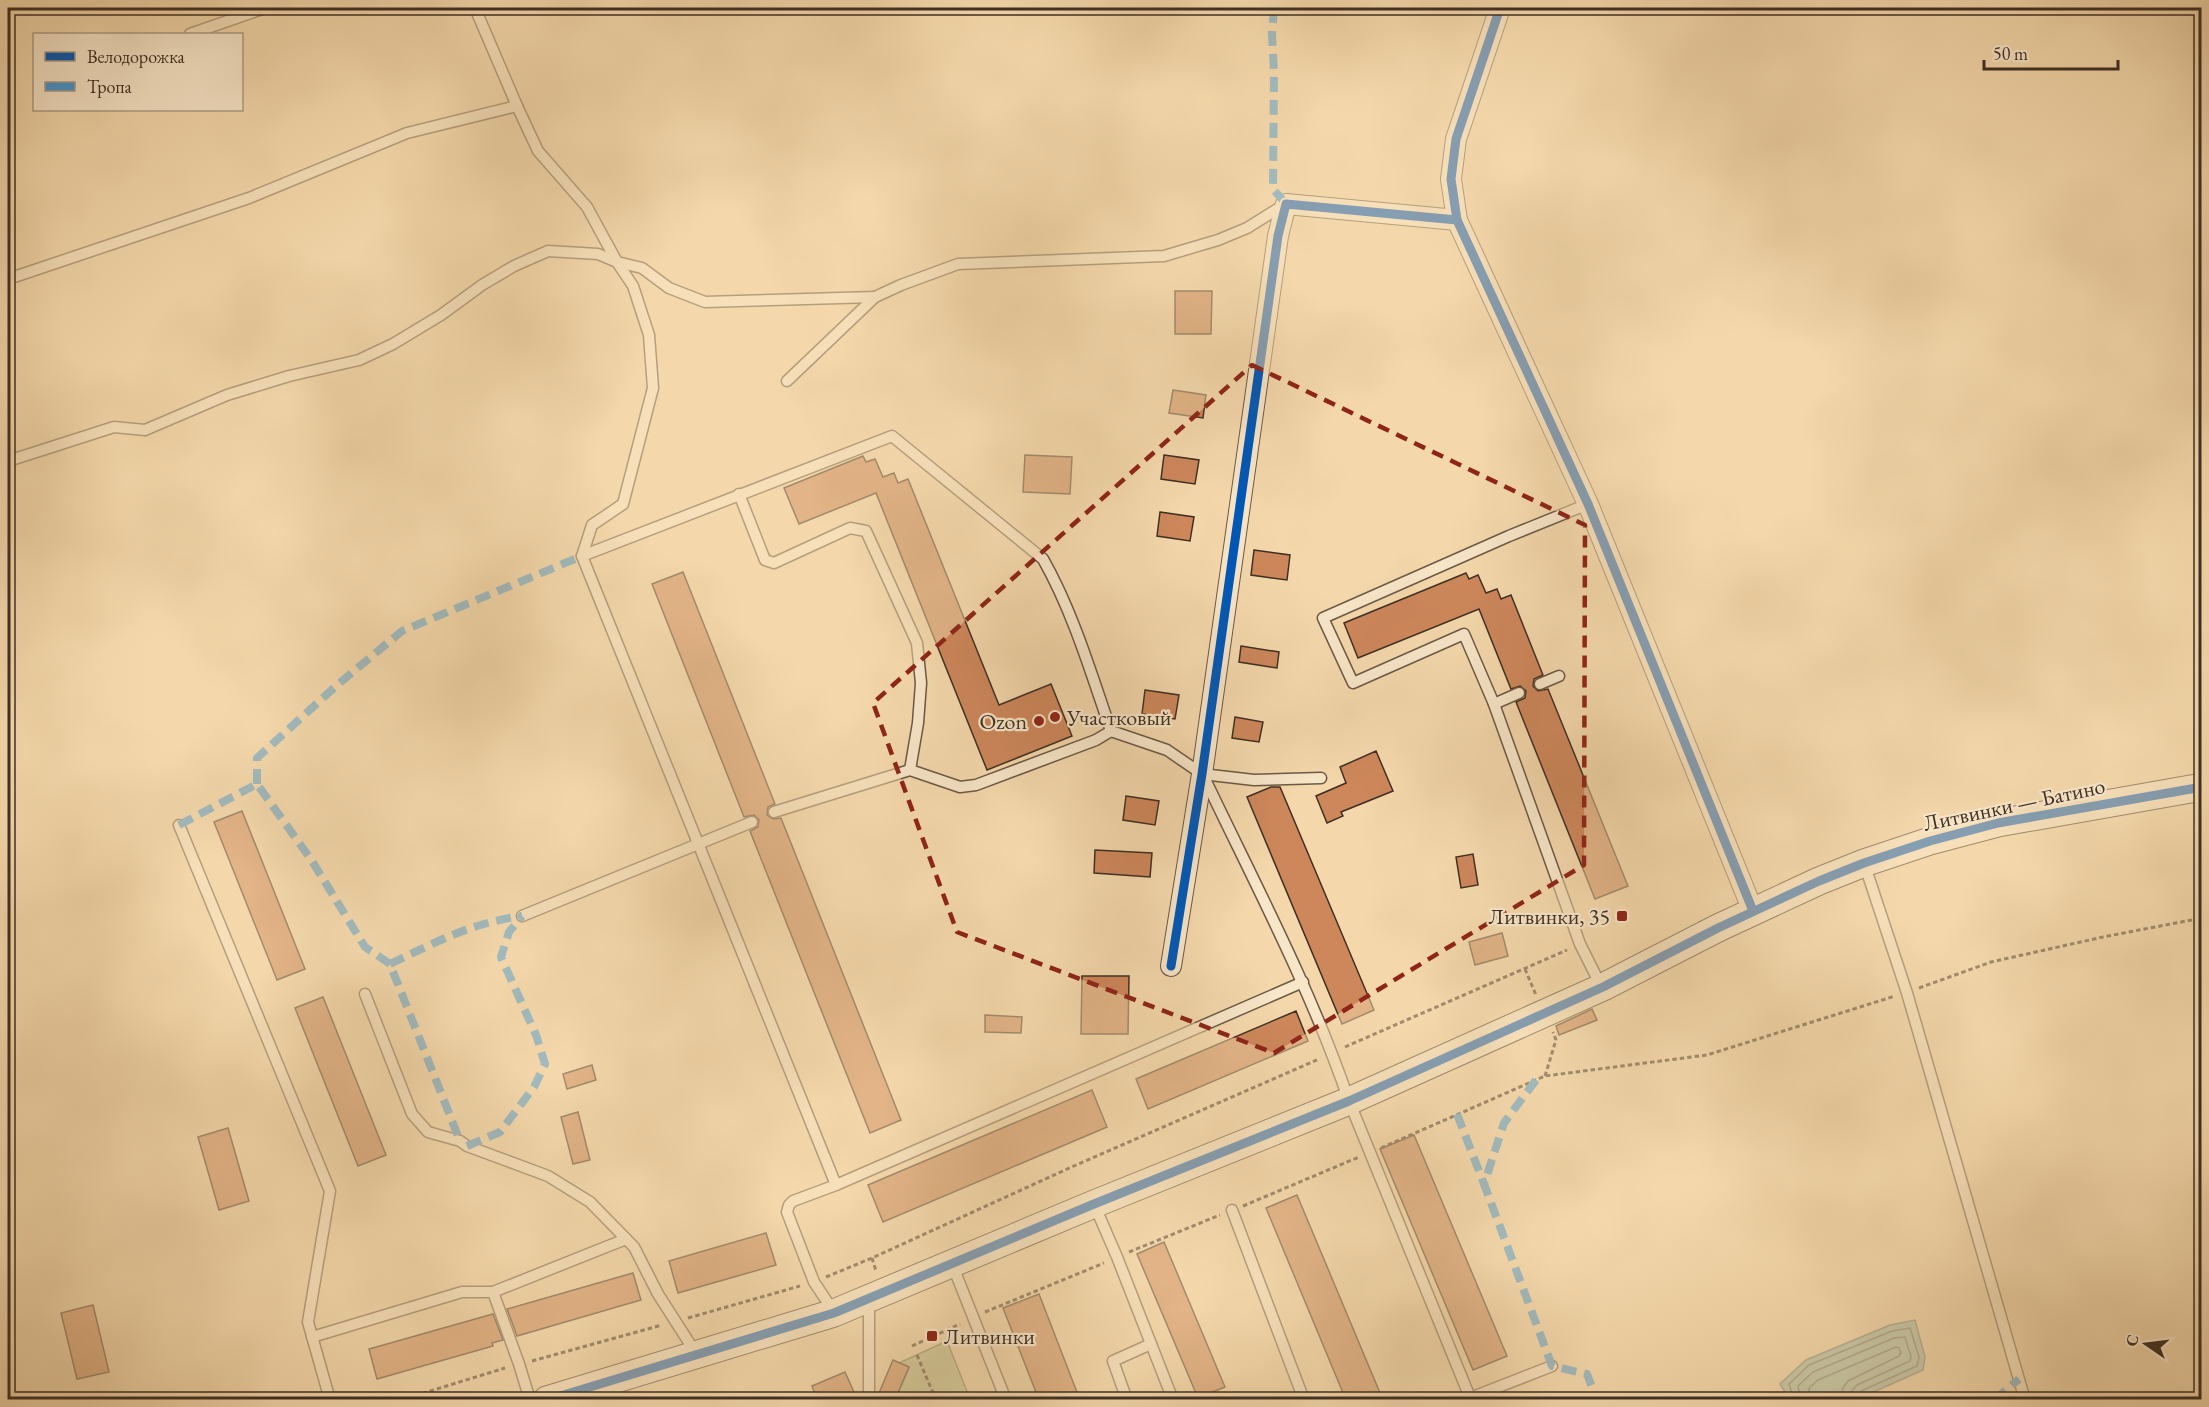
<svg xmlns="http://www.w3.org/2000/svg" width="2209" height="1407" viewBox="0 0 2209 1407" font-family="'EB Garamond',serif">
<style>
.green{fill:#b8bf8d;stroke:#7b7758;stroke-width:1.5}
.water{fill:#9cbaa8;stroke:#768273;stroke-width:1.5}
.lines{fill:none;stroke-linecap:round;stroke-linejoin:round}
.shore{stroke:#6d7466;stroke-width:1.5}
.building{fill:#cd875b;stroke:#3e2f23;stroke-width:1.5}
.lane-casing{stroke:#6c5945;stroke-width:13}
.street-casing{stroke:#6c5945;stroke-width:22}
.secondary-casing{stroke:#3e2f23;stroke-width:29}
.path{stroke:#3e2f23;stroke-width:3;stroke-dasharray:4.5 3;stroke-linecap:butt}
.lane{stroke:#f8e6c9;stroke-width:10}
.street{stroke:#f8e6c9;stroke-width:20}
.secondary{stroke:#f8e6c9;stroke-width:27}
.quiet{stroke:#3f97d6;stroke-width:8;stroke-dasharray:15 8;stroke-linecap:butt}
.cycleway-casing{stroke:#f8e6c9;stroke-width:13}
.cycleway{stroke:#0057b8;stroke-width:9}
.marked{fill:none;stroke:#8f2418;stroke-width:4.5;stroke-dasharray:12 8;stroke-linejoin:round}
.poi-dot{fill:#8f2418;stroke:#f8e6c9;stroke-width:2}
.labels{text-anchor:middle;stroke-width:4.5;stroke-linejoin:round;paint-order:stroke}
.poi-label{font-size:22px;fill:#3e2f23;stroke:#f8e6c9;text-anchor:start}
.street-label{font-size:22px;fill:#3e2f23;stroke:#f8e6c9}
</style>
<rect width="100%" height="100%" fill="#f4d8ac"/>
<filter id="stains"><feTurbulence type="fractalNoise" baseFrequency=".00333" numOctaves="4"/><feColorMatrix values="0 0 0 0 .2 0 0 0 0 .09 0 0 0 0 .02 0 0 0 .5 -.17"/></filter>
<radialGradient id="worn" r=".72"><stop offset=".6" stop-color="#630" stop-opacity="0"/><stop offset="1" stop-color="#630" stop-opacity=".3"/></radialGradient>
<!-- green -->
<path class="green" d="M947,1341L970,1399L895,1400L909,1368L899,1363Z"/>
<!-- water -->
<path class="water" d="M1915,1320L1925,1357L1923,1370L1858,1399H1789L1780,1384L1806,1360L1890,1325Z"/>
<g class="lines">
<!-- shore -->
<g class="shore">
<path d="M1794,1400L1789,1384L1809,1365L1892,1331L1910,1328L1919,1357L1917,1366L1861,1391L1857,1400"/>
<path d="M1801,1400L1798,1386L1813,1372L1894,1338L1905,1337L1911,1357L1910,1361L1857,1385L1851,1392L1850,1400"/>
<path d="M1810,1400L1809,1388L1818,1380L1896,1347L1899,1348L1901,1353L1899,1356L1848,1381L1843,1388L1841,1400"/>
</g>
</g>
<!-- building -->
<g class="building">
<path d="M1175,291H1212L1211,334H1175Z"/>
<path d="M1173,390L1206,395L1203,418L1169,413Z"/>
<path d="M1025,455L1072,457L1070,494L1023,492Z"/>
<path d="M1164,455L1199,460L1195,484L1161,479Z"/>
<path d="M863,456L866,462L875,459L883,477L894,473L898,483L908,479L999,705L1051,684L1072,736L987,770L876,493L799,524L784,488Z"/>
<path d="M1160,512L1194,517L1190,541L1157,536Z"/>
<path d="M1254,550L1290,555L1287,580L1251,575Z"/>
<path d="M683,572L775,804L768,807L767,815L773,819L781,818L901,1120L870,1133L750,831L758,827L759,820L754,815L744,817L652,584Z"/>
<path d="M1466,573L1469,579L1478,575L1486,593L1497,589L1501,599L1511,595L1543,675L1534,679L1533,686L1538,691L1548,689L1628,886L1595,899L1516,702L1525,698L1526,691L1520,686L1511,689L1479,609L1358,658L1344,623Z"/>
<path d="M1241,646L1279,652L1277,668L1239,662Z"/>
<path d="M1145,690L1179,695L1175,719L1142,714Z"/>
<path d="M1235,717L1263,722L1259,742L1232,738Z"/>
<path d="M1376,751L1393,791L1341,812L1343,816L1327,823L1316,796L1346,783L1340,767Z"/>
<path d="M1271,787H1280L1374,1010L1342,1024L1247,797Z"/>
<path d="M1126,796L1159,801L1155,825L1123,820Z"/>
<path d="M242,811L305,969L277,980L214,822Z"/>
<path d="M1095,850L1152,853L1150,877L1094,873Z"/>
<path d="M1473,854L1478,885L1461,888L1456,857Z"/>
<path d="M1502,933L1508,956L1475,965L1469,942Z"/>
<path d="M1082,976H1129L1128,1034H1081Z"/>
<path d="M323,997L386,1155L358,1166L295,1008Z"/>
<path d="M1592,1009L1597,1020L1559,1035L1556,1026Z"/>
<path d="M1296,1011L1308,1041L1148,1109L1136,1079Z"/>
<path d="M985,1015L1022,1017L1021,1033L985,1032Z"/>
<path d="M592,1065L596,1080L567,1089L563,1074Z"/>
<path d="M1092,1090L1107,1127L883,1222L868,1185Z"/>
<path d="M578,1112L590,1160L573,1164L561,1117Z"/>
<path d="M228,1128L249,1201L219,1210L198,1137Z"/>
<path d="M1414,1135L1507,1356L1473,1370L1380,1149Z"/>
<path d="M1297,1195L1383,1400H1346L1266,1208Z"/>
<path d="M766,1233L776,1265L678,1293L669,1261Z"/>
<path d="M1164,1242L1225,1387L1198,1398L1137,1254Z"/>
<path d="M633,1273L641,1300L517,1336L507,1309Z"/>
<path d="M1039,1294L1080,1400H1039L1003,1308Z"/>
<path d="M93,1305L109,1372L77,1379L61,1313Z"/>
<path d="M493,1314L503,1340L492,1343L493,1346L377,1379L369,1349Z"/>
<path d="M893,1360L909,1367L895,1400L879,1393Z"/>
<path d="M845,1372L857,1399H817L812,1386Z"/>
</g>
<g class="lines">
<!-- lane casing -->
<g class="lane-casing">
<g id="lane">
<path d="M475,8L517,106L538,151L587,207L617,262L633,286L649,335L653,388L623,504L592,525L582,556L836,1185"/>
<path d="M190,34L265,8"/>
<path d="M8,279L249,198L407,133L517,106"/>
<path d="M787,381L875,297L901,285L958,264L1164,256L1218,240L1247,228L1284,205"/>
<path d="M8,461L114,427L145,430L227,395L289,376L359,360L393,344L441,315L482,285L514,266L548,251L598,254L617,262L642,268L669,288L705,302L875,297"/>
<path d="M739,494L765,560L774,563L850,528L866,531L917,643L921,683L918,723L910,770"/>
<path d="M1588,504L1509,536L1323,618L1353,683L1464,634L1494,704L1580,944L1601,986"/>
<path d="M582,556L892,436L1043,559C1073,612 1091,673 1111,731L1167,750L1202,774L1254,780L1321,778"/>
<path d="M1540,684L1559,676"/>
<path d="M1494,704L1519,693"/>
<path d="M1204,777C1255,884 1311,989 1349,1101L1471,1400"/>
<path d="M774,812L910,770L960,787L976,785L1096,740L1111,731"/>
<path d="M179,825L330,1191L308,1322L330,1400"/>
<path d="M1864,863L1907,993L2025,1400"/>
<path d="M522,916L752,822"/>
<path d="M365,994L412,1114L428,1132L460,1141L467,1146L548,1176L590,1202L634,1247L658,1294L697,1355"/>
<path d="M1094,1204L1117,1257L1173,1400"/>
<path d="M1232,1210L1304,1400"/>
<path d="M952,1264L1006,1400"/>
<path d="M493,1292L519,1364L530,1400"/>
<path d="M869,1299V1393L872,1400"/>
<path d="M834,1312L814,1282L787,1212L789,1205L793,1201L836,1185L1303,982"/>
<path d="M312,1337L462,1292H493L626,1239"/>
<path d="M1127,1400L1113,1361L1151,1344"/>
<path d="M1465,1400L1552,1366"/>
</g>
</g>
<!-- street casing -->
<g class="street-casing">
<g id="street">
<path d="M1500,8L1456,139L1451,179L1457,220L1588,504L1753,911"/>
<path d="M1171,966L1202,774L1278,236L1286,204L1457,220"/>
</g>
</g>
<!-- secondary casing -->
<g class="secondary-casing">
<path id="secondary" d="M547,1400L834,1313L1094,1204L1349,1101L1603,987L1718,928L1819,881L1864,863L1930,841L1998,823L2202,787"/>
</g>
<!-- path -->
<g class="path">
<path d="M1525,969L1536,995"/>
<path d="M1919,988L1991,962L2103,937L2202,918"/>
<path d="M1345,1047L1567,950"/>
<path d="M1545,1076L1556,1040L1553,1032"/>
<path d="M1381,1148L1545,1076L1707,1055L1895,996"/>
<path d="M1243,1206L1359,1157"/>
<path d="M1129,1252L1220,1215"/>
<path d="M872,1258L876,1271"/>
<path d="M826,1277L872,1258L1076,1165L1319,1059"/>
<path d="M985,1312L1104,1263"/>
<path d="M688,1318L800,1286"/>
<path d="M912,1346L960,1324"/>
<path d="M917,1355L936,1400"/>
<path d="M532,1361L662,1325"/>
<path d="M401,1400L505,1368"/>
</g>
<!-- lane -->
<use href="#lane" class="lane"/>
<!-- street -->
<use href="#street" class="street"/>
<!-- secondary -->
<use href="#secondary" class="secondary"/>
<!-- quiet -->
<g class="quiet">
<path d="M1274,8L1272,34L1274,72L1273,189L1286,204"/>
<path d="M257,784V758L336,686L402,631L582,556"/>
<path d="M179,825L257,784L312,861L365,947L390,964L460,1141"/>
<path d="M390,964C436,942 471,923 522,916"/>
<path d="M1536,1080L1504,1123L1484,1184L1552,1366L1587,1374L1597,1400"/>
<path d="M1457,1114L1484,1184"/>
<path d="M467,1146L500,1132L534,1087L545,1064L536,1035L501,957L509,932L522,916"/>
<path d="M1994,1400L2019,1379"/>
</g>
<!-- cycleway casing -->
<g class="cycleway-casing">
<g id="cycleway">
<path d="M1500,8L1456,139L1451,179L1457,220L1588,504L1753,911"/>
<path d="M1171,966L1202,774L1278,236L1286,204L1457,220"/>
<path d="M547,1400L834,1313L1094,1204L1349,1101L1603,987L1718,928L1819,881L1864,863L1930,841L1998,823L2202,787"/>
</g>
</g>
<!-- cycleway -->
<use href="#cycleway" class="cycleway"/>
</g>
<!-- marked area -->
<path d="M0 0H2209V1407H0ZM1252,365L1585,525L1584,865L1274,1053L957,932L873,703Z" fill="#f4d8ac" fill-opacity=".55" fill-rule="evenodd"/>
<path class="marked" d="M1252,365L1585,525L1584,865L1274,1053L957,932L873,703Z"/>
<!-- markers -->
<g class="poi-dot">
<circle cx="1055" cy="717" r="6"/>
<circle cx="1039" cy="721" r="6"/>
<rect x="1616" y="910" width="12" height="12" rx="3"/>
<rect x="926" y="1330" width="12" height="12" rx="3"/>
</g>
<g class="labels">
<!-- poi labels -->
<g class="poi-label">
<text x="1067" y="725">Участковый</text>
<text x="1027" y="729" text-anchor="end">Ozon</text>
<text x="1610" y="924" text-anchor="end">Литвинки, 35</text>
<text x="944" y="1344">Литвинки</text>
</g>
<!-- street labels -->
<g class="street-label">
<text transform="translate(2014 804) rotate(-12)" y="8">Литвинки — Батино</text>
</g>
</g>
<!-- margin -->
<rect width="2209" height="1407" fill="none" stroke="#f4d8ac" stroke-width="30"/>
<rect x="9" y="9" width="2191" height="1389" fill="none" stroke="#3e2f23" stroke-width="3"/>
<rect x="15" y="15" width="2179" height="1377" fill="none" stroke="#3e2f23" stroke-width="1.5"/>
<!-- legend -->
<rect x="33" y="33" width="210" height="78" fill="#f8e6c9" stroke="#ae9d87" stroke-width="1.5"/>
<rect x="45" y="52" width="30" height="9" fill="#0057b8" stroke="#ae9d87" stroke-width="1.5"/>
<text x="87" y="63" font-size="18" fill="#3e2f23">Велодорожка</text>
<rect x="45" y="82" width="30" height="9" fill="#3f97d6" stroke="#ae9d87" stroke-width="1.5"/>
<text x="87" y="93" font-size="18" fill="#3e2f23">Тропа</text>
<!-- north arrow -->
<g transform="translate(2146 1344) rotate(284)" stroke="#f8e6c9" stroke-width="4.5" paint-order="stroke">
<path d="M0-4.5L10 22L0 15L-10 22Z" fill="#3e2f23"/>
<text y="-9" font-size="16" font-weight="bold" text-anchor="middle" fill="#3e2f23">С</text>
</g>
<!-- scale -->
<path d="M1984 60v9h134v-9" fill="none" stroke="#3e2f23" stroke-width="3"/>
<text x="1993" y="60" font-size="18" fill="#3e2f23" stroke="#f8e6c9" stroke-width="4.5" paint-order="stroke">50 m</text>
<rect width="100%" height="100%" filter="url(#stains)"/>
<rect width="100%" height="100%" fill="url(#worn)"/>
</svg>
